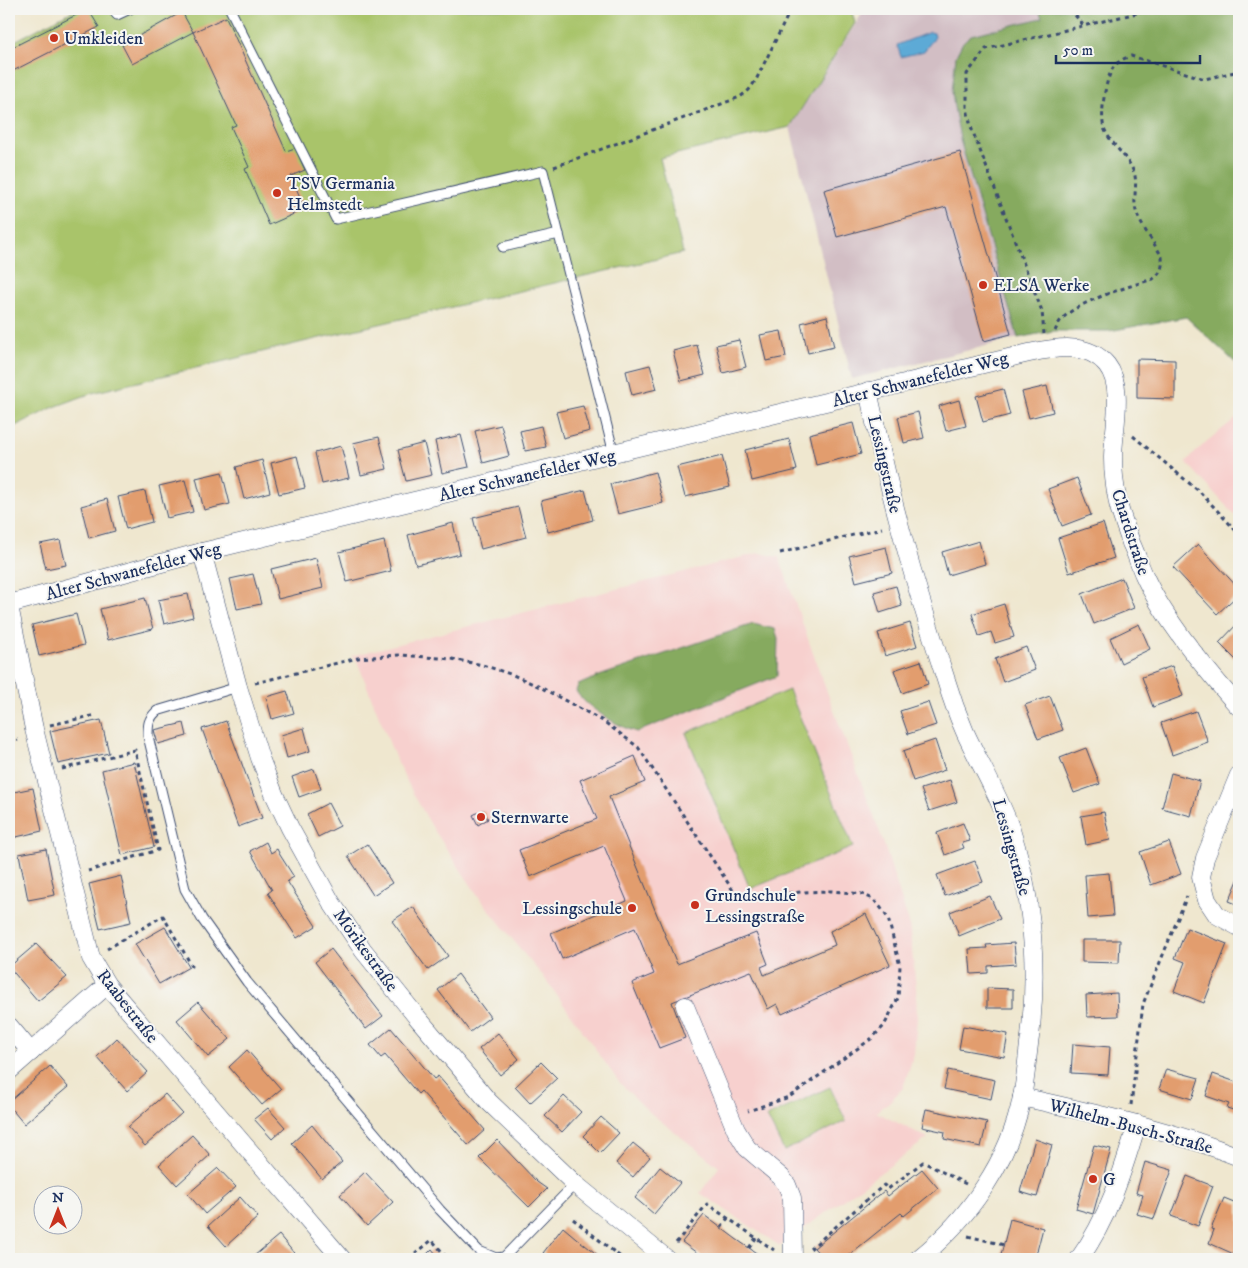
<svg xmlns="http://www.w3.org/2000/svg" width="1248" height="1268" viewBox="0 0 1248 1268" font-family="'IM FELL DW Pica',serif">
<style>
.built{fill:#f7d0ce}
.industrial{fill:#d2bec4}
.green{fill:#a9c46b;stroke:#627a64}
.forest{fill:#86aa5f;stroke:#506c5e}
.water{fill:#5daad6;stroke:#3c6c9a}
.building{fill:#e29d6e}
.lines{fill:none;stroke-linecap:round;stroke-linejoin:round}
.lane-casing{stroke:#3b4b6f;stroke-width:11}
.street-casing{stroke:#3b4b6f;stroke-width:19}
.path{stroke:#3b4b6f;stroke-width:3;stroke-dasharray:4 4;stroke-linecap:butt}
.lane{stroke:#fff;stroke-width:9}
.street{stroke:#fff;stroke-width:18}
.poi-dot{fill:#c8321e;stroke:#f6f6f2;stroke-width:2}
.labels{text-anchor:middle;stroke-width:4;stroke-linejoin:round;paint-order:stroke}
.poi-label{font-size:18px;fill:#1b2f5e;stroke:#f6f6f2;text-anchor:start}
.street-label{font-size:18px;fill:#1b2f5e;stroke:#f6f6f2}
</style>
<rect width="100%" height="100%" fill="#f6f6f2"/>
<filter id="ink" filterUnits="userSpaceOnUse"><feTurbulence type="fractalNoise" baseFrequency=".02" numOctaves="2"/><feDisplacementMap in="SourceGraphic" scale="10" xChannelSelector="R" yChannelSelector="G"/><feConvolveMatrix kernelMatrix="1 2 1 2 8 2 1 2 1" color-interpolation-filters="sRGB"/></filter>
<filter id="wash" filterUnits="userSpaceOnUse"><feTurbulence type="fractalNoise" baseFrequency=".0096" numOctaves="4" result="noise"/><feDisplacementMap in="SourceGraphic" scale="20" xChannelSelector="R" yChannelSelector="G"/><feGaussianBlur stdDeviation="1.12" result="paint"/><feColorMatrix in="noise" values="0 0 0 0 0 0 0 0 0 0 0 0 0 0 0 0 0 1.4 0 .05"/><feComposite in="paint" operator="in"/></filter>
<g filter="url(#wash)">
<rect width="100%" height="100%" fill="#efe7cf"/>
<!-- built -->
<g class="built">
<path d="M1239,416V520L1186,462L1206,442Z"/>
<path d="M759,553L779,557L824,684L881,835L909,923L916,987L917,1018L914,1054L903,1088L888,1103L876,1112L928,1138L780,1246L700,1193L719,1167L648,1111L619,1082L546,980L525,955L479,897L434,830L415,797L397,762L357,661L351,656Z"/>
</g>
<!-- industrial -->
<path class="industrial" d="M865,9H1039L1042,18L971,35L961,143L1018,338L852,379L790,127Z"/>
<!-- green -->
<g class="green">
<path d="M76,9H851L855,23L790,127L660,158L683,253L324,337L92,393L54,407L9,429V44Z"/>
<path d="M789,690L853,847L750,889L686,733Z"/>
<path d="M830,1087L846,1121L784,1151L767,1117Z"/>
</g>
<!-- forest -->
<g class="forest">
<path d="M1039,9H1239V366L1186,317L1109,331H1053L1018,338L961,143L954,107L952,91L956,56L963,42L971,35L1042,18Z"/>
<path d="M753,624L775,629L778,638L777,676L637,732C621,729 583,705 576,691L578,685L599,676Z"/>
</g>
<!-- water -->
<path class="water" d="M930,32L934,33L935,37L924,51L901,57L897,45Z"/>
<g id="blocks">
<!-- building -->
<g class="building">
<path d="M88,9L99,27L9,73V49Z"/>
<path d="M182,12L193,32L132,64L122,45Z"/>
<path d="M226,17L286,151L295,148L305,170L291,176L305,209L269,225L245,169L249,167L231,127L236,125L193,32Z"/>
<path d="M960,152L1011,334L984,341L946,207L837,237L824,190Z"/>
<path d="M827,316L834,347L808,353L801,323Z"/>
<path d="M781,331L786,357L766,361L760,335Z"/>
<path d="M739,340L746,367L723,373L716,345Z"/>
<path d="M697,345L705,375L681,381L673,351Z"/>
<path d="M1137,359L1175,360V399L1137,398Z"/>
<path d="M650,365L657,389L632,395L626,371Z"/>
<path d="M1047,386L1053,412L1029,418L1022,392Z"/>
<path d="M1003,389L1010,415L983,422L976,396Z"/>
<path d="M959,400L966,426L946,431L939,406Z"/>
<path d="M583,406L590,431L563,438L556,412Z"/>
<path d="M918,412L924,438L904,443L898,417Z"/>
<path d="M853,423L861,454L816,465L809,434Z"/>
<path d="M501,425L509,456L483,463L475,431Z"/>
<path d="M541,426L546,447L525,451L520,431Z"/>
<path d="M461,435L469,467L442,473L435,441Z"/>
<path d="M379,437L387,469L361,475L353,443Z"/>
<path d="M789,439L797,470L752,481L745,450Z"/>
<path d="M424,443L432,475L406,481L398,450Z"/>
<path d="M341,446L349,478L322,484L315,453Z"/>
<path d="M297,456L305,488L279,494L271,463Z"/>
<path d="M722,456L730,487L685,497L677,467Z"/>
<path d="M262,460L270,492L244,499L236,467Z"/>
<path d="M222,472L230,504L204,510L196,478Z"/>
<path d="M655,472L663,503L618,514L610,484Z"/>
<path d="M1077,478L1091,515L1062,526L1048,489Z"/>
<path d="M185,480L193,512L167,518L159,486Z"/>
<path d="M585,490L593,520L548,532L541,501Z"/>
<path d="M145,491L152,522L126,529L118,497Z"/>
<path d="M107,499L115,531L89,538L81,506Z"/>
<path d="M518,507L526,537L481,549L473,518Z"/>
<path d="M453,523L460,554L416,565L408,535Z"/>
<path d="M1103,523L1114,558L1069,573L1058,538Z"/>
<path d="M60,540L66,565L46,569L40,544Z"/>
<path d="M384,541L391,571L347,582L339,552Z"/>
<path d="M979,541L985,564L948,575L942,552Z"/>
<path d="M1198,544L1239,589V594L1217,614L1173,567Z"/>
<path d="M886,547L892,573L856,582L849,556Z"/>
<path d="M316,558L323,588L278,599L271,569Z"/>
<path d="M253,574L261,604L237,609L230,579Z"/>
<path d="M1122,578L1134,608L1094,624L1082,594Z"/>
<path d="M896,586L902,606L880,613L874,592Z"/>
<path d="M188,594L193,617L164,624L158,600Z"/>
<path d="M145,598L153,629L108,640L100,609Z"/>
<path d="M1004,604L1014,637L995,643L991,632L979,636L972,614Z"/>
<path d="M76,614L84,645L39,656L32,625Z"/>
<path d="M1239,622V663L1219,643Z"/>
<path d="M910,623L917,646L885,656L878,633Z"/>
<path d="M1139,624L1150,649L1121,663L1110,638Z"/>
<path d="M1026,647L1035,670L1003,682L995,659Z"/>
<path d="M921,661L928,684L902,693L894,670Z"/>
<path d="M1172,666L1183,696L1153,707L1142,677Z"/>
<path d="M287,691L294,713L272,719L266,697Z"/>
<path d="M1050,696L1063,730L1038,739L1025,705Z"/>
<path d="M928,702L936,725L908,734L900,711Z"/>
<path d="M1196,711L1208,742L1172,755L1161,723Z"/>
<path d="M101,720L109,753L58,764L50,731Z"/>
<path d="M226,721L262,818L238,827L202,729Z"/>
<path d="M184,723L187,736L158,744L154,730Z"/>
<path d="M304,728L310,751L287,758L281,735Z"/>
<path d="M935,740L945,770L913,781L903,751Z"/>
<path d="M1086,748L1100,784L1074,793L1060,758Z"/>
<path d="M635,756L645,782L609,797L677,964L756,933L768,964L761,967L764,975L835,945L830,931L866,914L890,965L782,1014L777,1004L768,1009L751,971L672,1002L685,1038L659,1048L632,983L654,974L635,928L562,959L551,933L627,901L604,846L530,877L519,850L597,819L580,780Z"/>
<path d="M134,762L154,847L122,855L102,770Z"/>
<path d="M314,769L321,789L299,797L292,777Z"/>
<path d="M1171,773L1200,781L1191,816L1162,808Z"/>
<path d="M950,780L957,802L929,811L921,789Z"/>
<path d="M33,788L42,831L12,838L9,822V793Z"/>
<path d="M328,803L340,826L318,837L307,814Z"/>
<path d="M483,810L488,819L478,825L473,815Z"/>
<path d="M1104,812L1110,840L1086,845L1081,816Z"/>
<path d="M963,823L970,841L962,843L964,848L945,855L937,833Z"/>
<path d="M266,842L271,853L277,849L280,855L294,877L287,881L316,926L297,938L268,893L272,890L250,851Z"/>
<path d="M1169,842L1181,874L1151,885L1140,852Z"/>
<path d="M367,844L392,883L373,895L348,856Z"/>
<path d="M46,849L55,895L28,900L19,854Z"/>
<path d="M975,861L983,882L945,896L937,875Z"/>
<path d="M1109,873L1113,916L1088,918L1085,875Z"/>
<path d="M121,876L131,922L100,929L89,884Z"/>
<path d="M1239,878V905L1229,901Z"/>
<path d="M990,896L1000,919L959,936L950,912Z"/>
<path d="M413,907L448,956L428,970L392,921Z"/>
<path d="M165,927L189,967L159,984L135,944Z"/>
<path d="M1187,928L1227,944L1204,1003L1174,991L1185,962L1175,958Z"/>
<path d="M1082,940H1120L1119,963L1082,962Z"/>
<path d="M1014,943L1016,964L988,966V973L971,974L969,949L987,948L986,945Z"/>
<path d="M36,944L67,977L38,1001L9,967Z"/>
<path d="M331,949L383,1016L366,1029L315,962Z"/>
<path d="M458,974L490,1017L470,1032L438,990Z"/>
<path d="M987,988L1013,989V1008H987Z"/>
<path d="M1117,993L1118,1016L1087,1017L1086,995Z"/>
<path d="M198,1002L230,1039L208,1057L177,1020Z"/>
<path d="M963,1026L1008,1034L1004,1057L959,1049Z"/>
<path d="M391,1028L434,1079L438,1076L485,1130L468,1145L421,1091L418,1094L385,1055L381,1058L370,1045Z"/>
<path d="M498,1033L519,1059L500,1075L479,1049Z"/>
<path d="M117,1038L148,1072L127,1091L97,1057Z"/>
<path d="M1073,1044L1110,1047L1108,1075L1071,1073Z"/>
<path d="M247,1050L281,1089L262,1105L229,1067Z"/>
<path d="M541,1062L557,1078L530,1103L515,1087Z"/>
<path d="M50,1066L68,1087L24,1124L9,1106V1102Z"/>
<path d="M1166,1069L1199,1078L1192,1099L1159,1089Z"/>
<path d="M948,1070L995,1080L991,1099L944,1089Z"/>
<path d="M1213,1074L1239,1083V1112L1227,1108L1229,1104L1206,1096Z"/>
<path d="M165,1094L182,1113L145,1146L128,1127Z"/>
<path d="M564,1096L581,1112L562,1132L545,1116Z"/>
<path d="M268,1108L285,1127L272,1139L254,1119Z"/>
<path d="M926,1109L987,1122L981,1147L944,1139L945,1132L922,1127Z"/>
<path d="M601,1117L619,1133L600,1153L583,1136Z"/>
<path d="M312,1125L342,1162L322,1179L292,1143Z"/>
<path d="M192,1135L210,1155L177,1185L159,1165Z"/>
<path d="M1035,1139L1052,1145L1037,1197L1020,1192Z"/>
<path d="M497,1140L537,1182L547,1189L529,1207L479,1158Z"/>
<path d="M633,1143L650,1157L633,1177L616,1163Z"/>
<path d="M1094,1145L1111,1149L1093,1214L1076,1209Z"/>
<path d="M1145,1162L1172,1170L1154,1219L1137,1214L1143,1195L1136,1193Z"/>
<path d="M660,1167L680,1183L654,1214L635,1198Z"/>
<path d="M218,1168L236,1187L205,1214L188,1194Z"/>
<path d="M922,1169L938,1188L904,1216L901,1213L844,1259H824L814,1248L884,1191L888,1196Z"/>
<path d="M365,1172L393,1202L367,1226L340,1195Z"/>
<path d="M1187,1176L1213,1186L1198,1226L1171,1216Z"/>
<path d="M240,1197L258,1217L226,1246L208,1226Z"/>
<path d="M1224,1198L1239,1204V1247L1236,1255L1209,1243L1214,1230L1211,1229Z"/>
<path d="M704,1215L736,1239L765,1259H705L682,1242Z"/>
<path d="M1010,1219L1043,1228L1035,1259H1000Z"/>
<path d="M563,1227L576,1238L603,1259H551L543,1253Z"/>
<path d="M279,1235L299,1259H257L254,1256Z"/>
<path d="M432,1249L440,1259H422Z"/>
</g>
</g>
</g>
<g filter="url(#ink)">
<use href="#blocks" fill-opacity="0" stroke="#3b4b6f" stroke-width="1"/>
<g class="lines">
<!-- lane casing -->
<g class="lane-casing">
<g id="lane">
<path d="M112,9L117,15L130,9"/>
<path d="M230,9L336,219L543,171L614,454"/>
<path d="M503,247L559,234"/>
<path d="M238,687L157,711C148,719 148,725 148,736L185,889L202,919L247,982L440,1210L479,1251L496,1258L504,1257L575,1184"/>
</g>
</g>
<!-- street casing -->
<g class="street-casing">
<g id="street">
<path d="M868,391C878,435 887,480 899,523C913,576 929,628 946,680C951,697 958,716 965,732C980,765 999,795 1011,830C1033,897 1038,967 1030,1037C1027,1057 1026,1078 1022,1097C1010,1160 968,1220 918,1259"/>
<path d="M202,552L238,687L260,758L274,794L290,828L331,902L363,950L416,1016L489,1102L575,1184L667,1259"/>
<path d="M9,604L202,552L1029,353C1054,348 1088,341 1107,365C1125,388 1113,430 1113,458C1113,473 1115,488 1118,503C1121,516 1127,530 1131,543C1136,553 1139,564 1144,575C1164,620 1206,670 1239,707"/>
<path d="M9,606L34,729L91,958L107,985L342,1259"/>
<path d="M1239,775L1205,858L1201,877L1207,900L1217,915L1239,927"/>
<path d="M685,1006L736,1130L747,1148L781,1177L787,1185L792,1198L793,1259"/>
<path d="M9,1026L31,1052"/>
<path d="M9,1071L107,985"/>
<path d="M1022,1097C1096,1114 1169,1129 1239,1157"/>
<path d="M1079,1259C1108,1219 1123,1171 1137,1124"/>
</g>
</g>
<!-- path -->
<g class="path">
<path d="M1070,9L1084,26"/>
<path d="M554,167L740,97L749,90L756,80L791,9"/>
<path d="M1055,331C1057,327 1059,321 1063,318C1079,301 1130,286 1153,279C1161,273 1163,268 1162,257C1154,242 1141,227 1136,211C1133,199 1137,187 1135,176C1130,157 1111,146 1104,128C1100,115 1105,80 1113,68C1117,62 1124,58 1131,56L1205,79L1239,71"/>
<path d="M1044,334L1042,311L971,127L967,108V74L986,49L1154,9"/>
<path d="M1133,436L1201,493L1239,534"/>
<path d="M780,553L882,528"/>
<path d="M255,683L358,658L400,655L452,659L483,665L513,675L540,687L603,721L638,747L738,898L801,892L832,891L862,894L873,899L881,908L888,918L900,966L898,998L884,1026L871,1039L789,1097L748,1111"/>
<path d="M50,725L96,715"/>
<path d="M9,742L18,740"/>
<path d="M62,769L135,750L158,850L88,871"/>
<path d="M107,949L163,916L193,968"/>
<path d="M1131,1105L1143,1004L1187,896"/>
<path d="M573,1219L623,1259"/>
<path d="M721,1227L728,1218"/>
<path d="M968,1236L1004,1245"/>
<path d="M676,1243L707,1204L774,1250"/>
<path d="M749,1248L756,1238"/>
<path d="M810,1249L884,1185L888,1189L923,1162L966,1184"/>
<path d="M409,1259L432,1240L448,1259"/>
</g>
<!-- lane -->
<use href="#lane" class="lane"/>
<!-- street -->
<use href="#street" class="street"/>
</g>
</g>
<!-- markers -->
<g class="poi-dot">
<circle cx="54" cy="38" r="5"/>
<circle cx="277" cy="193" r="5"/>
<circle cx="983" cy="285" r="5"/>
<circle cx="481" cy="817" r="5"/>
<circle cx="695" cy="905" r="5"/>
<circle cx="632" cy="908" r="5"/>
<circle cx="1093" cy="1179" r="5"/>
</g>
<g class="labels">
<!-- poi labels -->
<g class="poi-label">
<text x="64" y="44">Umkleiden</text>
<text x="287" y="189">TSV Germania<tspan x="287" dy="21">Helmstedt</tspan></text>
<text x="993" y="291">ELSA Werke</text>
<text x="491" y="823">Sternwarte</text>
<text x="705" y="901">Grundschule<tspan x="705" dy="21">Lessingstraße</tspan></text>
<text x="622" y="914" text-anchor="end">Lessingschule</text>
<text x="1103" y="1185">G</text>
</g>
<!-- street labels -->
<g class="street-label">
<text transform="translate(920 379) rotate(-14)" y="6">Alter Schwanefelder Weg</text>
<text transform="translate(885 464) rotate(77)" y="6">Lessingstraße</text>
<text transform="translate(527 475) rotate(-13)" y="6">Alter Schwanefelder Weg</text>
<text transform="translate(1131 532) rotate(72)" y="6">Chardstraße</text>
<text transform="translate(133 571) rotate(-15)" y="6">Alter Schwanefelder Weg</text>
<text transform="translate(1012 847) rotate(74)" y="6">Lessingstraße</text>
<text transform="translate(366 950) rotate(54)" y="6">Mörikestraße</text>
<text transform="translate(128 1006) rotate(52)" y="6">Raabestraße</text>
<text transform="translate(1131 1126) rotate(15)" y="6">Wilhelm-Busch-Straße</text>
</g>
</g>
<!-- margin -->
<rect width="1248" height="1268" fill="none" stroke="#f6f6f2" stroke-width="30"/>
<!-- north arrow -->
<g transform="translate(58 1210)"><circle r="24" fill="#f6f6f2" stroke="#9ea6b7"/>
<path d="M0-4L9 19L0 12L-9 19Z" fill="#c8321e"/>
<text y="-8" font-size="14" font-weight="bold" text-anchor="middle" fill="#1b2f5e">N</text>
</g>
<!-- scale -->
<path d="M1056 55v8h144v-8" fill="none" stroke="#1b2f5e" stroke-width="2.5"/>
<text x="1063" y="55" font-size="15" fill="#1b2f5e" stroke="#f6f6f2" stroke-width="4" paint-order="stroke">50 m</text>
</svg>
